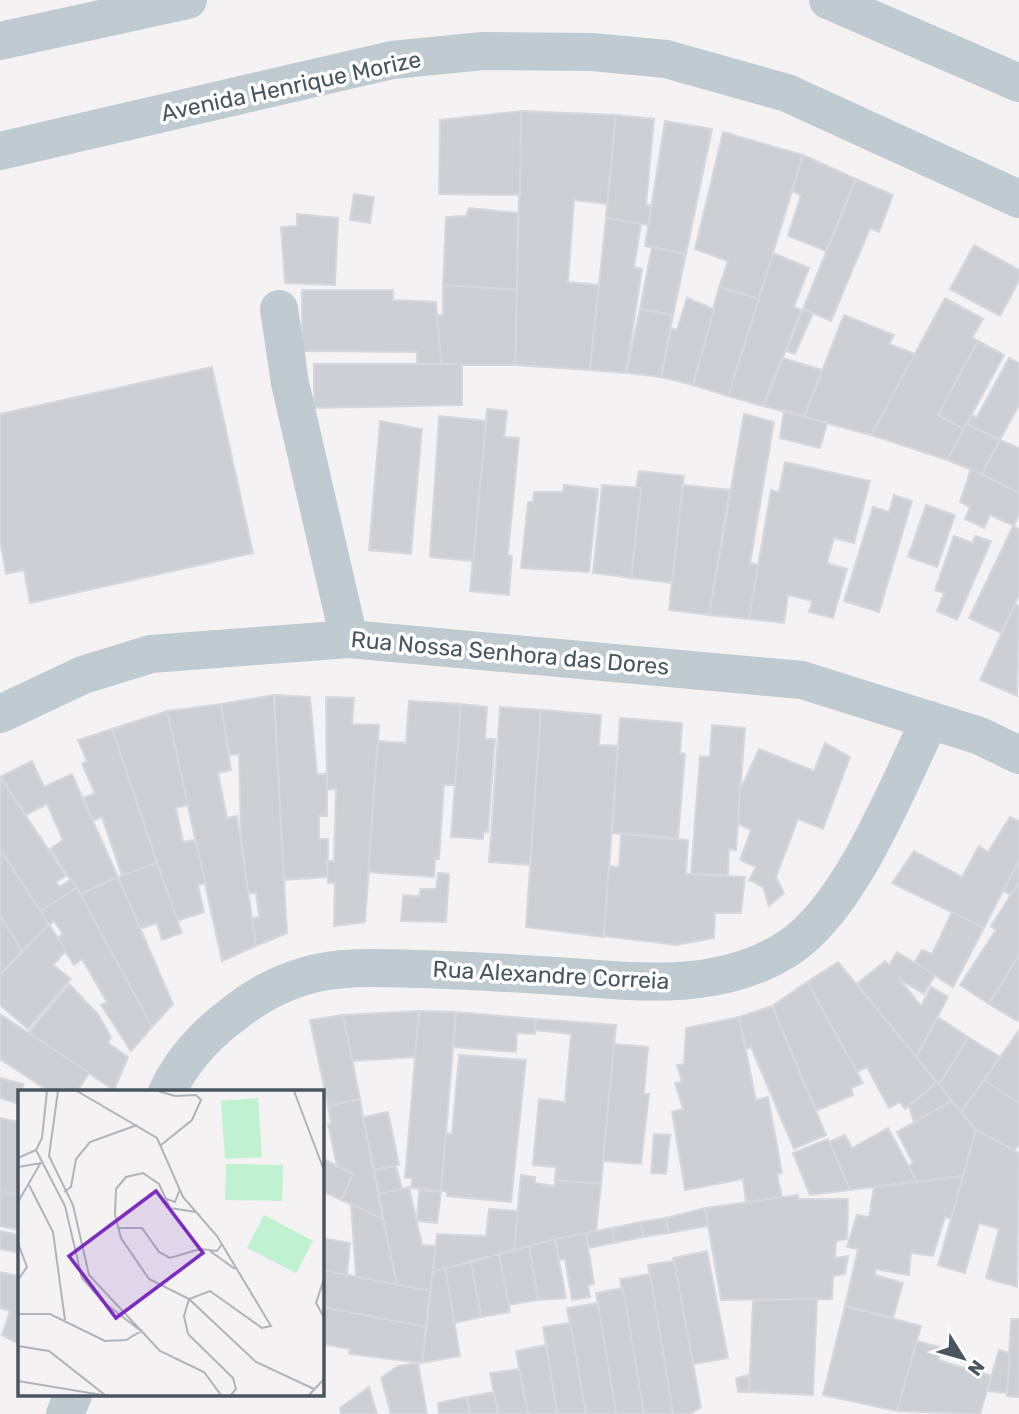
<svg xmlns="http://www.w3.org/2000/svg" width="1019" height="1414" viewBox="0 0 1019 1414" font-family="Rubik,sans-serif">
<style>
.building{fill:#cccfd4;stroke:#d6d8dd;stroke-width:2}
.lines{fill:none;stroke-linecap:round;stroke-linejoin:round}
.minor{stroke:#bfcad1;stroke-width:38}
.labels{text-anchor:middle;stroke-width:7;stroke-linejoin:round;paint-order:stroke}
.street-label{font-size:23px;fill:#495660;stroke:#fff}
.inset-road{fill:none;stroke:#b0b4b8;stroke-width:2}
.view{fill:#7b2cbf;fill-opacity:0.15;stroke:#7b2cbf;stroke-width:3.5}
.inset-edge{fill:none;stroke:#495660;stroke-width:3.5}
</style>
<rect width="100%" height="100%" fill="#f4f2f2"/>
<!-- building -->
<g class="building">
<path d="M521,111L616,115L607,204L574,200L568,282L599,285L590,370L515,365Z"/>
<path d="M521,111L520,195L439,194L440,120Z"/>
<path d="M616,115L654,119L646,205H652L648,225L606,218Z"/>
<path d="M665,121L712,129L686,254L645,246Z"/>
<path d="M723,132L803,155L759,299L719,287L728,261L695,249Z"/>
<path d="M803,155L856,179L826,251L788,236L801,195L792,191Z"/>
<path d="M856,179L893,195L879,232L870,228L831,321L803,309Z"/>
<path d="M354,194L374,197L370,223L350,220Z"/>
<path d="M469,208L518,213L517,290L443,285L446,217L466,216Z"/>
<path d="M297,214L338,218L335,285L285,283L281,227L297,226Z"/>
<path d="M606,218L641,224L634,267L642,269L626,373L590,370Z"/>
<path d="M974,245L1019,270V281L1000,316L950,289Z"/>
<path d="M652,247L686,254L673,315L640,309Z"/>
<path d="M773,253L809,268L794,307L802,310L763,406L728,396Z"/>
<path d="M443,285L517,290L515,365H441L437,315H443Z"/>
<path d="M719,287L759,299L728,396L693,385Z"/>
<path d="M302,290H393V300L436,302L441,365L417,364V352L302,351Z"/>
<path d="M687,298L714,309L693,385L661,377L671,328L677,330Z"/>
<path d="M945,298L983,319L972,338L978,341L938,415L964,429L947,460L871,435Z"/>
<path d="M640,309L673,315L661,377L626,373Z"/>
<path d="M803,309L813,313L795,354L786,351Z"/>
<path d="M844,315L894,335L889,344L915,354L871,435L804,417Z"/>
<path d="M978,341L1004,355L964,429L938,415Z"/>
<path d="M783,358L822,370L804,417L763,406Z"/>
<path d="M1009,358L1019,363V405L1000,440L967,424L972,415L977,417Z"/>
<path d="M314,364H462V405L314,408Z"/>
<path d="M212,367L253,553L30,603L24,570L6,574L0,540V414Z"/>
<path d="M487,409L507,411L504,437L519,438L508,555L512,556L509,595L470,591Z"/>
<path d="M784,411L827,423L820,448L780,438Z"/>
<path d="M744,414L774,422L750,563L759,565L749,619L709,615Z"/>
<path d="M439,416L486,421L473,561L430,557Z"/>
<path d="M380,421L422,429L411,554L369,550Z"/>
<path d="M967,424L1000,440L982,474L947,460Z"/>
<path d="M1000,440L1019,448V493L982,474Z"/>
<path d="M785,462L870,481L854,543L834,538L827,563L847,569L833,618L809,612L812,601L788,595L784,623L749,619L771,490L779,492Z"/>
<path d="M971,469L1019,493V514L1014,526L990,515L984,528L965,519L970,507L960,502Z"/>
<path d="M639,471L684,476L672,583L631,578L641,488H636Z"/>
<path d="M564,485L598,489L589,572L521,568L528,502H533L534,492H563Z"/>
<path d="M602,485L641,488L631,578L593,573Z"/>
<path d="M683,485L730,490L709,615L669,610Z"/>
<path d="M894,495L912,501L879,612L844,601L873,507L889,512Z"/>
<path d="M926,505L955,515L937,567L908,557Z"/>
<path d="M1013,526L1019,529V595L1001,633L969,618Z"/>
<path d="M954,536L973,543L975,536L991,541L957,620L937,611L944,593L935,590Z"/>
<path d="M1015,604L1019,606L1017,696L980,680Z"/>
<path d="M274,695L287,933L256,946L252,918L259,917L256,893L248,894L241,839L239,754L229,755L221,704Z"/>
<path d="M274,695L310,697L317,774H327V816H319V839H328V877L284,880Z"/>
<path d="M326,697L354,698L352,724L379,725L365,922L334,926L335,883H328L327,861H334L336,789L327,790Z"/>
<path d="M409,701L461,704L456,785H444L439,859H435L434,877L368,872L378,741L406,743Z"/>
<path d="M221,704L231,770L218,773L227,818L237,816L256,946L222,961L167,711Z"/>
<path d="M461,704L487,707L485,739H495L488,832H483V839L451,837Z"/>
<path d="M500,707L541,710L530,865L489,862Z"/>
<path d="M541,710L601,715L599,745L618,746L604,937L526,927Z"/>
<path d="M167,711L188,805L176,808L183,842L195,840L206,883L198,885L204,912L177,921L112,729Z"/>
<path d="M620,718L682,723L680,753L685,754L678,838L612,833Z"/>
<path d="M712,725L745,728L736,850L729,849L728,875L691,874L700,756L710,757Z"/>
<path d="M112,729L157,863L122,876L102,817L93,821L83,798L95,793L82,764L87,761L78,740Z"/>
<path d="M825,743L850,757L823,829L798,819L776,877L784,893L769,906L763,887L749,880L756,867L740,860L751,830L738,824L740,784H743L759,749L814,771Z"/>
<path d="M32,761L44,787L72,774L118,877L80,894L50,849L63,840L47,804L26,815L0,777Z"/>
<path d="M0,777L66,876L56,882L60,887L71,879L77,888L40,911L0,849Z"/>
<path d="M1010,817L1019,821V860L984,928L892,883L914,851L962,877L979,846L988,852Z"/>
<path d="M621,834L688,840L686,874L745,877L741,913H715L714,938L676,945L604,936L609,866L619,867Z"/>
<path d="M0,849L49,924L22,951L0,916Z"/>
<path d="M1018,862L1019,882L1011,895L1003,891Z"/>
<path d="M157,863L182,933L162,940L157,923L140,929L118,877Z"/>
<path d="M438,873L449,874L446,922L401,921L403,895L420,896V889H436Z"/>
<path d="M118,877L173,1004L152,1027L80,894Z"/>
<path d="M1019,882V955L989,1004L960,985L996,930L991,926Z"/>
<path d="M77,888L152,1027L131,1051L101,1005L107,1002L82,959L74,965L57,938L63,934L54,921L49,925L40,911Z"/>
<path d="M952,912L984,928L953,987L914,963L922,950L932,954Z"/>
<path d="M0,916L22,951L0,975Z"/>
<path d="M49,924L66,951L53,965L71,979L28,1029L0,1005V975Z"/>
<path d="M897,952L935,975L924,994L899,979L921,1006L931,987L948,997L916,1057L857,984L885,961L889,965Z"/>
<path d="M1019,955V1018L1017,1021L989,1004Z"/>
<path d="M838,962L937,1082L905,1109L900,1102L889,1108L867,1067L857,1072L807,982Z"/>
<path d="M807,982L863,1083L851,1088L853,1095L816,1111L772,1006Z"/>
<path d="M69,984L98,1014L111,1037L108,1043L128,1057L114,1090L28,1033Z"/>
<path d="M772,1006L826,1135L794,1149L751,1047L746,1049L739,1017Z"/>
<path d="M419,1011L416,1057L352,1061L343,1015Z"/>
<path d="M419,1011L456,1012L441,1192L411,1188L412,1178H405Z"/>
<path d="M456,1012L536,1019L535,1034L517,1033L516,1052L453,1047Z"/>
<path d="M0,1014L89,1073L77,1092H50L0,1059Z"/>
<path d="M343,1015L360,1099L328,1106L310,1020Z"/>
<path d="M739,1017L756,1100L768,1097L782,1173L777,1174L782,1198L746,1202L743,1179L685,1190L672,1112L683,1109L675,1083L682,1082L677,1065L684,1064L686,1028Z"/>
<path d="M938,1017L968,1037L939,1085L916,1057Z"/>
<path d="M536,1019L616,1025L601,1184L555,1180L556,1167L533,1165L539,1099L565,1102L571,1034L535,1030Z"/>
<path d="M1019,1030V1103L984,1080Z"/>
<path d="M968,1037L1000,1057L961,1112L939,1085Z"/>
<path d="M614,1044L648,1047L644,1094H649L641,1164L603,1161Z"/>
<path d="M459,1055L526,1060L511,1202L447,1196V1192L441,1190L446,1133L452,1134Z"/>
<path d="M0,1078L23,1084L19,1104L0,1098Z"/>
<path d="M984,1080L1019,1103V1145L1014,1150L976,1130L961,1112Z"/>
<path d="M937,1082L952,1101L914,1122L909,1106Z"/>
<path d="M360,1099L363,1117L383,1219L341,1200L353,1174L337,1166L328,1124L331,1123L328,1106Z"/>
<path d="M952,1101L976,1130L963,1176L917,1182L908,1166L913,1163L897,1132Z"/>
<path d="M388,1112L399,1165L374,1170L363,1117Z"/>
<path d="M0,1118L19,1122V1195L0,1191Z"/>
<path d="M888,1128L917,1182L850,1190L829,1142L845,1135L852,1148Z"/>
<path d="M976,1130L1019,1153L1017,1287L986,1278L999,1229L979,1223L965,1273L938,1265Z"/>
<path d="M654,1134L670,1135L666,1174L651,1173Z"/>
<path d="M828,1139L850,1190L810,1195L793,1153Z"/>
<path d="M322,1158L353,1174L341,1200L322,1191Z"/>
<path d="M396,1166L402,1189L379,1194L374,1170Z"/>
<path d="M521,1175L535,1177V1183L555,1186V1180L601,1184L596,1232L514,1250Z"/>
<path d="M963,1176L951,1219L945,1217L933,1256L911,1253L909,1275L875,1269V1275L903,1283L893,1318L845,1306L858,1249L847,1247L857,1215L869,1217L874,1187Z"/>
<path d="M409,1187L422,1245L436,1246L430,1291L397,1285L383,1219L379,1194Z"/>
<path d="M419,1190L441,1192L437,1223L417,1221Z"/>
<path d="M0,1191L19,1195V1230L0,1226Z"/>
<path d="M798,1195V1199H848L847,1239L836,1241L835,1258L848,1256L845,1274L833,1276L832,1299L721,1300L705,1208Z"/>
<path d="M351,1204L383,1219L397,1285L356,1277Z"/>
<path d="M705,1208L708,1226L668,1233L666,1218Z"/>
<path d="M489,1209L518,1211L514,1250L433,1272L437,1234L486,1236Z"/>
<path d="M666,1218L668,1233L643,1237L641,1222Z"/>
<path d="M641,1222L643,1237L614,1243L612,1228Z"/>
<path d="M612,1228L614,1243L588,1248L586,1233Z"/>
<path d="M0,1231L19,1235V1253L0,1249Z"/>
<path d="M586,1233L594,1284L588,1285L590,1297L572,1300L565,1259L559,1260L555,1239Z"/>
<path d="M322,1238L350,1243L347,1275L322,1270Z"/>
<path d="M555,1239L566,1298L538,1300L529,1246Z"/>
<path d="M529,1246L538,1300L508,1305L499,1254Z"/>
<path d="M707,1251L728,1358L693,1364L673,1258Z"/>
<path d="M499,1254L510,1312L481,1317L471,1262Z"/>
<path d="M674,1261L701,1407L690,1414H673L648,1265Z"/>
<path d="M471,1262L481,1317L454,1323L445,1268Z"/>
<path d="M445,1268L460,1356L422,1363L433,1272Z"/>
<path d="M322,1270L430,1291L426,1327L322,1307Z"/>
<path d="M0,1272L19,1276V1344L2,1335L10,1311L0,1308Z"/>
<path d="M650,1274L673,1414H644L620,1279Z"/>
<path d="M623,1288L644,1414H616L596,1293Z"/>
<path d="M817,1299L813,1395L749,1392L753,1300Z"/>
<path d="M598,1303L616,1414H586L567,1308Z"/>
<path d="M845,1306L921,1326L897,1411L823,1395Z"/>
<path d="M322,1307L426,1327L422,1363L349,1354L350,1349L322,1344Z"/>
<path d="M1011,1319H1019V1397L1007,1396Z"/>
<path d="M570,1323L586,1414H557L543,1327Z"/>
<path d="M917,1341L942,1348L938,1360L991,1376L980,1414L897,1411Z"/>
<path d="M546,1345L557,1414H528L516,1351Z"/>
<path d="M999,1350L1010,1353L1007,1393L987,1391Z"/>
<path d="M418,1363L427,1414H391L381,1378L398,1366Z"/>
<path d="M519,1369L528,1414H498L490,1373Z"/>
<path d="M749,1375V1392H738L736,1378Z"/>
<path d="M369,1387L377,1414H341L340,1408Z"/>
<path d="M494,1392L498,1414H470L467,1397Z"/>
<path d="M467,1397L470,1414H439L438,1403Z"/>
</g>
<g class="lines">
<!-- minor -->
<g class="minor">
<path d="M828,0L1019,83"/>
<path d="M0,41L188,0"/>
<path d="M0,151L392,60L483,51L592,52L666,59L787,93L1019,199"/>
<path d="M279,309L290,383L349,639"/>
<path d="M0,714L83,675L151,654L349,639L802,680L980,736L1019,755"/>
<path d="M167,1092C181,1062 205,1035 231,1016C253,998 277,984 305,976C343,965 382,968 421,969C476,971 530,974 585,978C653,984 729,988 790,947C852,905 897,787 930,720"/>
<path d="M65,1414L73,1395"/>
</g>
</g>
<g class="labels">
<!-- street labels -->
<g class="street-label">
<text transform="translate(291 86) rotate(-12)" y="8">Avenida Henrique Morize</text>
<text transform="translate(510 653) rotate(5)" y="8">Rua Nossa Senhora das Dores</text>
<text transform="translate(551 975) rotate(3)" y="8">Rua Alexandre Correia</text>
</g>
</g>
<!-- overview -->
<g transform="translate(18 1090)">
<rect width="306" height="306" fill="#f4f2f2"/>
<path d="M240,8L244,67L207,69L203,11ZM208,74L265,75L264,111L207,110ZM246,125L295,151L278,183L229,158Z" fill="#c0f2d2"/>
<path class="inset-road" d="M40,1L31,66L55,115L71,185L142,261L186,282L203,305M59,1L139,48L165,107L199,146L253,236L244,238L192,201L171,209L238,272L296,299M140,1L157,6L178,5L183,10L174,30L143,55M276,1L307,83M18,60L47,116L64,188L84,211L127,244M0,68L18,60L24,48L29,1M0,77L24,73M11,95L35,142L47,230M46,102L53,97L58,69L72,52L119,35M146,108L157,112L162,99M0,112L22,74M178,122L152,118L141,94L125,83L108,87L98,99L97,125L103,148L131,189L171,209L166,226L170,244L215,288L218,299L213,305M100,138H124L141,162L152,168L182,159L199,161L204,154M0,153L9,177L0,190M192,161L217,179M307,186L298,213L307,229M0,224H32L87,251L108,250L125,240M0,256L31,261L87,305M0,291L84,305M291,305L307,288"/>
<path class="view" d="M138,101L185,163L98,228L51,166Z"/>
<rect width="306" height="306" class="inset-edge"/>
</g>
<!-- north arrow -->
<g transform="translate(963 1358) rotate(127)" stroke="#ffffff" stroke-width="5" paint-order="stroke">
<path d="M0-5L12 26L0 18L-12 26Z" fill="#495660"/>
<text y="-10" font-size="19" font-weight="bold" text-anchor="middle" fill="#495660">N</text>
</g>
</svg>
